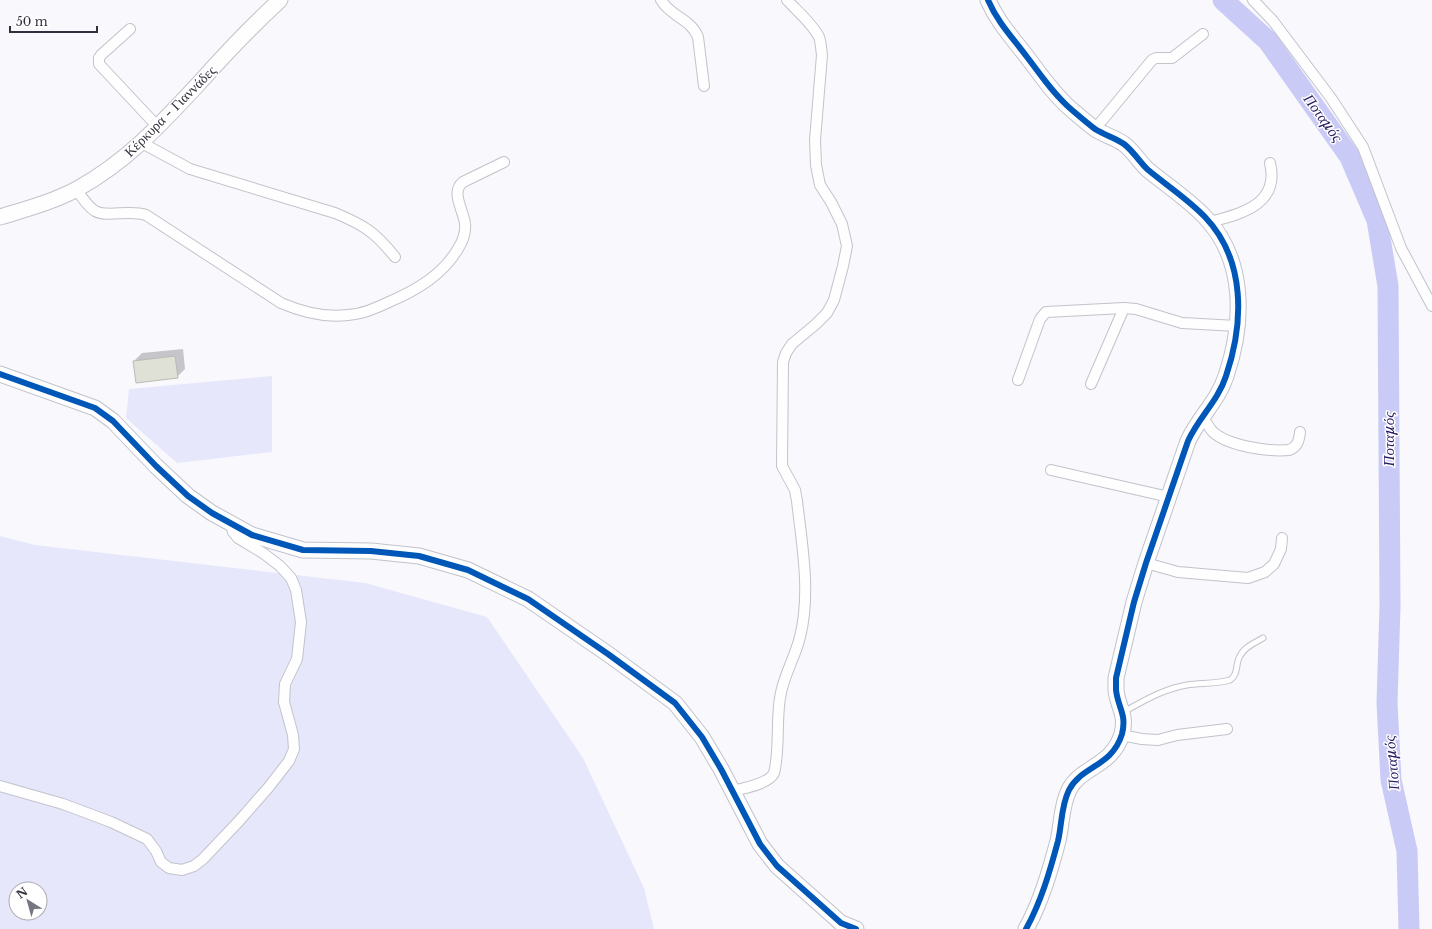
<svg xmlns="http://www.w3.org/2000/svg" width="1432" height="929" viewBox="0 0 1432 929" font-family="'Libre Baskerville',serif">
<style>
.green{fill:#e6e7fb;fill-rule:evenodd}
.shadow{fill:#0003}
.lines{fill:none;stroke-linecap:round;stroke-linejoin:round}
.river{stroke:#cacaf7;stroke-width:21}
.building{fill:#dfe1d6;stroke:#b9bbb7}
.lane-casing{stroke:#c2c3cb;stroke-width:7}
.street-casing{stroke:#c2c3cb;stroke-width:12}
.secondary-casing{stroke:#c2c3cb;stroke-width:17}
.lane{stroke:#fefeff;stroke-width:5}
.street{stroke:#fefeff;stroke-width:10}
.secondary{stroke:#fefeff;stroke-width:15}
.cycleway-casing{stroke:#fff;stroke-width:8}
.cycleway{stroke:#0057b8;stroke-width:6}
.labels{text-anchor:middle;stroke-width:3;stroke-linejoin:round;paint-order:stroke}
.street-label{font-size:14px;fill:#30303d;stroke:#fff}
.water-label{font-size:15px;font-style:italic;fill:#2b2066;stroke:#fff}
</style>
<rect width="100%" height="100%" fill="#f8f8fd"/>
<!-- green -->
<g class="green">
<path d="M272,376V452L177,463L126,418L129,389Z"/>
<path d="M0,536L35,545L365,583L487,617L583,758L644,888L654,929H0ZM16,889H40V913H16Z"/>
</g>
<!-- shadow -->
<path class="shadow" d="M183,349L185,369L177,377L134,361L142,353Z"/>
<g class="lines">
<!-- river -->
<path class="river" d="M1223,0L1268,41L1350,157L1377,220L1388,286L1390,606L1387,703L1391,780L1407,851L1409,929"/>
</g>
<!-- building -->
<path class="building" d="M175,356L178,378L136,383L133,361Z"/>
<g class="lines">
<!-- lane casing -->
<g class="lane-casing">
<path id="lane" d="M1123,712C1144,701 1163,689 1187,685C1201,683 1217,684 1230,680C1239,674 1235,664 1240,656C1244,647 1255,643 1263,638"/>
</g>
<!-- street casing -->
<g class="street-casing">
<g id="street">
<path d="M661,0C671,17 690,18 698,37L704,86"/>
<path d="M1253,0L1273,21L1331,98L1363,147L1401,248L1432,306"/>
<path d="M130,29L101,55L99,58V64L158,127"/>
<path d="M1095,129L1152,60L1156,58H1172L1203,34"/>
<path d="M142,143L190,169L335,213C364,225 375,232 395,257"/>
<path d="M76,189C82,197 87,206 95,211C107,218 129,209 146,215L281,303C302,312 325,318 348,315C363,314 376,308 389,302C417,290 444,274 459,247C463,241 466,231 465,224C464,211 450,192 463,182L504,162"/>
<path d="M1210,222C1240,214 1280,205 1270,163"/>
<path d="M1018,380L1040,319L1046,312L1124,308L1136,309L1182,323L1237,326"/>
<path d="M1091,384L1124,308"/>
<path d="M1203,417C1206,422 1209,428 1213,432C1228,446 1269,452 1289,450C1298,447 1299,440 1300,432"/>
<path d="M1051,470L1169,497"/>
<path d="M1146,563L1178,572L1248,578L1265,572L1274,564L1281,549L1282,538"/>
<path d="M1121,735L1142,739L1158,740L1177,735L1227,729"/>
<path d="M0,786L63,804L111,822L147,839L156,851L161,862L169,868L182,870L194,866L203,859L239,821L268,788L289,761L294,749L293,735L284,702L285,684L297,659L301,622L296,590L291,578L280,566L263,553L238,538L233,532L231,524"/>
<path d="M733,791C744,788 769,784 774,773C780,750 776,722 780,698C783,676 795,658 800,637C811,593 802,545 797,501L795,490L782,466L783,362L786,353L792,344L816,324L827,313L834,300L843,266L847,246L842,224L831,202L820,185L816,165L815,140L822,55C821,49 821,42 819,37C812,23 797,11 787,0"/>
</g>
</g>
<!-- secondary casing -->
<g class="secondary-casing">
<g id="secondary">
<path d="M988,0C998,23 1012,37 1027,57C1041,75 1054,95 1072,110C1079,116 1087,123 1095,129C1104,135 1116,138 1124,144C1133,151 1139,161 1147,169C1166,185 1188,199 1205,217C1246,260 1244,323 1226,376C1218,401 1199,417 1188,441L1146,563L1134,602L1116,678C1116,682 1116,686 1116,690C1118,708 1127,714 1122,734C1112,767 1081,766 1069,790C1061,806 1062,824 1058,841C1050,871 1041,902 1026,929"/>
<path d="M0,217C26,209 53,202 77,189C128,161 163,122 202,80C227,52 253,25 280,0"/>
<path d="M0,374L95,408L113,421L156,466L188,496L212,513L252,535L303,550L371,551L419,556L468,570L528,599L608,654L675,703L702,737L721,769L760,844L777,866L841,923L856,929"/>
</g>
</g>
<!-- lane -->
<use href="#lane" class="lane"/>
<!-- street -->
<use href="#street" class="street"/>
<!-- secondary -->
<use href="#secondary" class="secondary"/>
<!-- cycleway casing -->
<g class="cycleway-casing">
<g id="cycleway">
<path d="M988,0C998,23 1012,37 1027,57C1041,75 1054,95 1072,110C1079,116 1087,123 1095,129C1104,135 1116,138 1124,144C1133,151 1139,161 1147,169C1166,185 1188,199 1205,217C1246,260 1244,323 1226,376C1218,401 1199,417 1188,441L1146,563L1134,602L1116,678C1116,682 1116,686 1116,690C1118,708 1127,714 1122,734C1112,767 1081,766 1069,790C1061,806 1062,824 1058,841C1050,871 1041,902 1026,929"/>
<path d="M0,374L95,408L113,421L156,466L188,496L212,513L252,535L303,550L371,551L419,556L468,570L528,599L608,654L675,703L702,737L721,769L760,844L777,866L841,923L856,929"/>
</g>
</g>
<!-- cycleway -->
<use href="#cycleway" class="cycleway"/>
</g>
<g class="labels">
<!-- street labels -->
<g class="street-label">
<text transform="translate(170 111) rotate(-45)" y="5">Κέρκυρα - Γιαννάδες</text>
</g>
<!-- water labels -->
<g class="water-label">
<text transform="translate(1323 118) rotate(54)" y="5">Ποταμός</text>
<text transform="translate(1389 439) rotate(-90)" y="5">Ποταμός</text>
<text transform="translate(1392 763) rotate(-95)" y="5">Ποταμός</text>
</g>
</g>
<!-- north arrow -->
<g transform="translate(28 901) rotate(323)"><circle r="19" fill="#ffffff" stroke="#acacb1"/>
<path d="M0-3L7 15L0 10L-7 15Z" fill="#767680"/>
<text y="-6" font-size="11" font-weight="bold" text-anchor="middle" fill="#30303d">N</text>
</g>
<!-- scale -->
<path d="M10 26v6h87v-6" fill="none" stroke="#30303d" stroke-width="2"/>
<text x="16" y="26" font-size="12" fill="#30303d" stroke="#ffffff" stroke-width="3" paint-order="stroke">50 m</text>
</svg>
